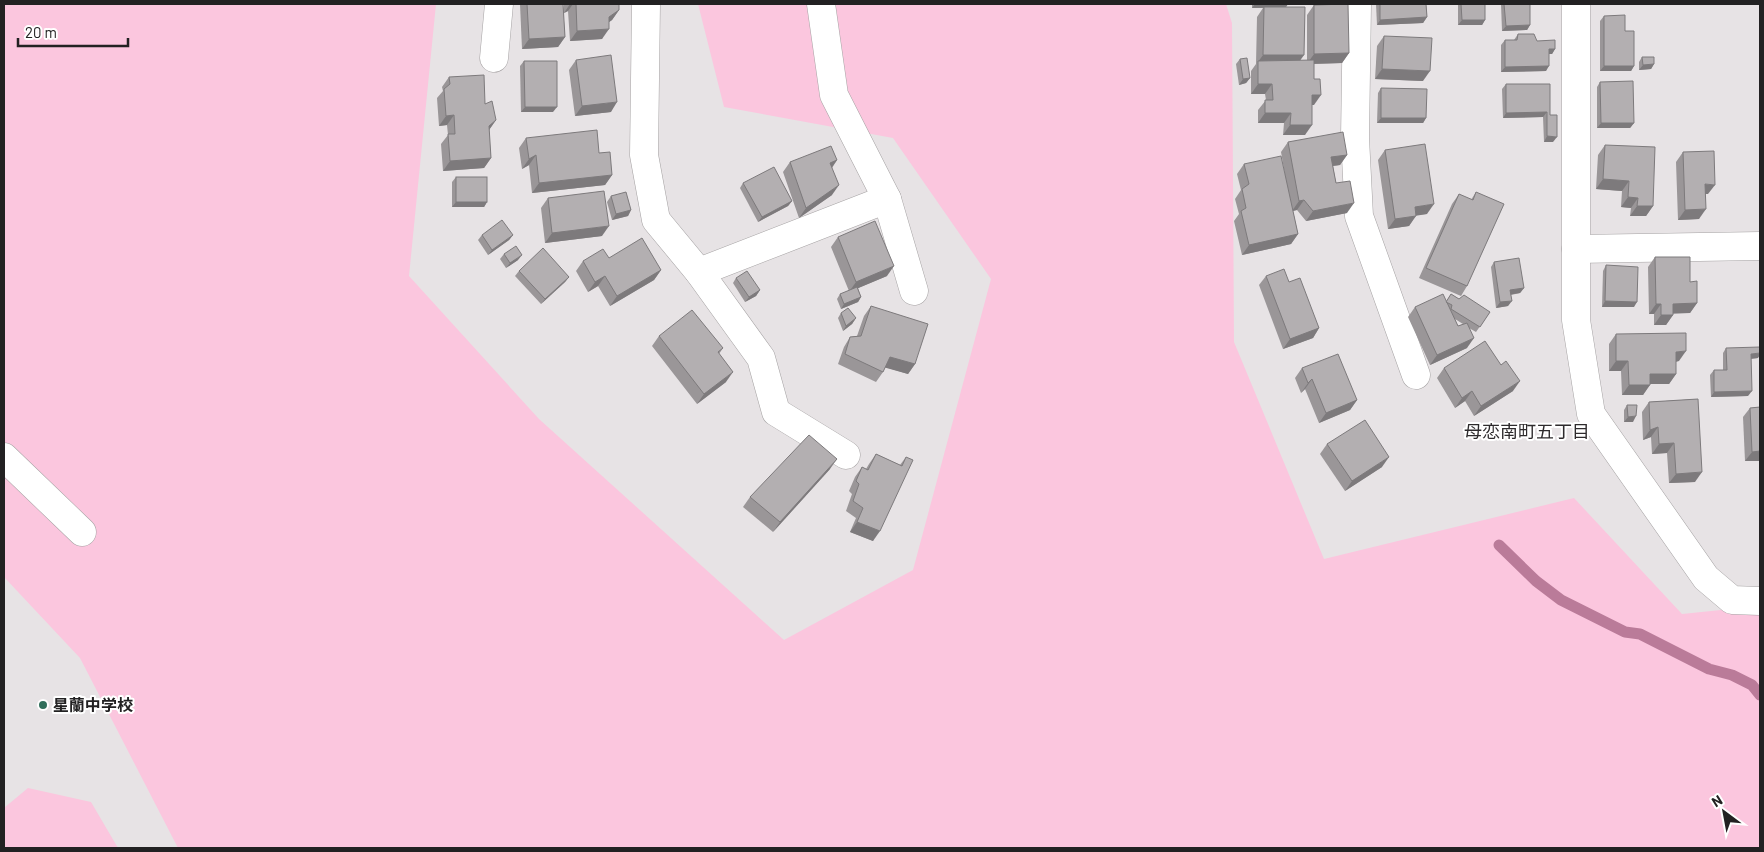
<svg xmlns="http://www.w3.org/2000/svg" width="1764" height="852" viewBox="0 0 1764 852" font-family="Barlow,'Noto Sans JP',sans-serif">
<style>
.green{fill:#fbc6de}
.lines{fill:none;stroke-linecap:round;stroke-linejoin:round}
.stream{stroke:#ba7b99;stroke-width:11}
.minor-casing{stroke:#a5a2a3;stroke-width:29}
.minor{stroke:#fff;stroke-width:28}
.wall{fill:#9a9698;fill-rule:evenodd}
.shaded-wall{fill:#7d7a7c}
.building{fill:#b3afb1;stroke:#7d7a7c}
.poi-dot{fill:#306e5a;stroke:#fff;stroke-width:2}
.labels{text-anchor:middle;stroke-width:4;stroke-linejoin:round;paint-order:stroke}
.poi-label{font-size:16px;font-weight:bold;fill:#222122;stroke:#fff;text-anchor:start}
.neighbourhood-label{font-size:18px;fill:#2e2b2d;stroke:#fff}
</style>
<rect width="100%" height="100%" fill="#e7e3e5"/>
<!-- green -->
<g class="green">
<path d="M4,4H436L409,276L539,419L784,640L913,570L991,279L893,138L724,107L698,4H1226L1232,23L1234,342L1324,559L1574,498L1682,614L1760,606V848H178L80,658L4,577Z"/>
<path d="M28,788L91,802L118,848H4V808Z"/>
</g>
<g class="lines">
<!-- stream -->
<path class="stream" d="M1499,545L1536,581L1561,600L1625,632L1640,634L1709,669L1732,675L1752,685L1760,695"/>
<!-- minor casing -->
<g class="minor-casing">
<g id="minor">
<path d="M646,4L644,155L656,220L699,272L761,358L776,412L846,455"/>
<path d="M821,4L834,95L887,199L914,291"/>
<path d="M1357,4L1355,138L1359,216L1416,375"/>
<path d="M1576,4V320L1591,414L1706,578L1732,600L1760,601"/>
<path d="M494,58L499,4"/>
<path d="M1576,249L1760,246"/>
<path d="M699,272L887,199"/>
<path d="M4,457L82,532"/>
</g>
</g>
<!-- minor -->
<use href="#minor" class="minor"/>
</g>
<!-- wall -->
<g class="wall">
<path d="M520,4H563L565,37L558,47L522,49Z"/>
<path d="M564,4H619V10L612,20L609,22L602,39L570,41L568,11L564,13Z"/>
<path d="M1252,4H1288L1286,7L1300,61H1307V15L1314,5L1349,53L1342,63L1314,64V105H1312L1305,135H1283L1284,123H1258V110L1266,100L1265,94H1251V71L1256,64L1257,17L1263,8H1252Z"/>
<path d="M1376,4H1426L1427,17L1423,23L1377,25Z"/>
<path d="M1458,4H1485V20L1482,25H1458Z"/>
<path d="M1501,4H1530V25L1527,30L1502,31Z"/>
<path d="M1604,16L1625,31L1634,66L1631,71H1600V21Z"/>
<path d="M1518,34L1537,41L1555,49L1552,54H1549L1546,71L1501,72V45L1505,40H1514Z"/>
<path d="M1384,36L1423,81L1375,79L1377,46Z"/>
<path d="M1642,57L1654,64L1651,69L1639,70V62Z"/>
<path d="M1240,59L1250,78L1246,83L1239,85L1236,64Z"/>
<path d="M576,60L611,112L575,116L569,70Z"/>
<path d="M524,61L553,112H521L520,66Z"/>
<path d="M449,77L485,104L496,120L489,130L491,158L484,168L443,171L441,144L448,135L447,125L439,126L437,98L443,91L442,87Z"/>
<path d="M1600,82L1634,123L1630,128H1597V87Z"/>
<path d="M1506,84H1550V115L1553,142H1544L1543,117L1503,118L1502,89Z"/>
<path d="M1381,88L1426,118L1423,123H1377L1378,93Z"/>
<path d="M526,138L599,153L612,175L605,185L532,193L529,165L522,169L519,148Z"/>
<path d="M1288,142L1347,155L1340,165L1333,166L1336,183L1347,213L1306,221L1297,210L1293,211L1298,234L1291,244L1242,255L1234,221L1239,214L1235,199L1241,190L1237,174L1244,164L1285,175L1281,152Z"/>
<path d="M1605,145L1653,206L1646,216H1630L1631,208L1621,207L1622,191L1596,189L1598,155Z"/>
<path d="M1385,150L1427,214L1416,215L1409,226L1388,229L1378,160Z"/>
<path d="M1683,152L1708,194H1705L1699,219L1678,220L1676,162Z"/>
<path d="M837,160L832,168V195L799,218L783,172L790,162Z"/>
<path d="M456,177L487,202L484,207H452V182Z"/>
<path d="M743,183L792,201L788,206L758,222L740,188Z"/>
<path d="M1476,192L1467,286L1461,296L1419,278L1452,204L1459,194L1471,200Z"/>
<path d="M611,196L631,210L628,216L612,220L607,202Z"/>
<path d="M548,198L602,236L545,243L541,208Z"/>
<path d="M482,235H513L509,240L488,255L478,240Z"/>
<path d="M838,237L887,276L858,288L861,297L858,302L841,309L837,299L840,294L849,291L831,247Z"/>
<path d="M504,254L518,260L506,268L500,259Z"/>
<path d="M1655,257L1690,282L1697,303L1690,313H1673V315L1666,325H1654V314H1649L1648,267Z"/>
<path d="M609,258L661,270L654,280L610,306L598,286L588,292L576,271L583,261Z"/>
<path d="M1494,262L1524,288L1520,293L1511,295L1508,306L1496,308L1491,267Z"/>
<path d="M1606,265L1634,307H1602L1603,271Z"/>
<path d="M519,271L569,277L565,282L541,304L515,276Z"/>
<path d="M1266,276L1289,282L1319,328L1313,338L1283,349L1259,285Z"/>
<path d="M736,278L760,290L756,296L745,302L733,283Z"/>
<path d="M1451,294L1459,299L1490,312L1476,332L1469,328L1467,348L1430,365L1408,317L1415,307L1447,301ZM1455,319L1463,324L1458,326Z"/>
<path d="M871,306L915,364L908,374L885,367L883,372L876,382L838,364L844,347L850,337L857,336L864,316Z"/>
<path d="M841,313L856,318L852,324L843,331L838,318Z"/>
<path d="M1616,334L1679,361L1676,362V374L1669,384H1650L1643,395H1622L1621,371H1609V344Z"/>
<path d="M659,336L723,348L719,354L726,382L697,404L652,346Z"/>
<path d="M1726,348L1758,358L1751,359L1748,396L1711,397L1710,375L1714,370H1723V353Z"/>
<path d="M1302,368L1357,400L1350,410L1319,423L1305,389L1301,393L1295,378Z"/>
<path d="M1444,368L1513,391L1474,416L1465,401L1455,408L1437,378Z"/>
<path d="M1698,399L1695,482L1669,483L1667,453L1652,454L1651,437L1643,440L1642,412L1649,402Z"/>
<path d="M1627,405L1633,422H1624V410Z"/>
<path d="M1760,407V461H1745L1743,417L1750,408Z"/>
<path d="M1327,444L1382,467L1345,491L1320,454Z"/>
<path d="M876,454L900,465L906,457L873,541L850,532L856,518L846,511L852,494L849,491L855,477L862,467L866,469L869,464Z"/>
<path d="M830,469L773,532L743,507L750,497Z"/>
</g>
<!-- shaded-wall -->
<g class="shaded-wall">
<path d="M570,4H573L568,11L564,13Z"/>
<path d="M1255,4H1288L1286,7L1252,8Z"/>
<path d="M619,10L612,20L602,27L609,17Z"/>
<path d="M1427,17L1423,23L1377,25L1380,20Z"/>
<path d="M1462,20H1485L1482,25H1458Z"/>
<path d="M1530,25L1527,30L1502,31L1506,26Z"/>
<path d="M609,29L602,39L570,41L577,31Z"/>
<path d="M565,37L558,47L522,49L529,39Z"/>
<path d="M1549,49H1555L1552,54H1545Z"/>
<path d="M1349,53L1342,63L1307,64L1314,54Z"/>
<path d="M1263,55H1304L1297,65L1258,62Z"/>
<path d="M1654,64L1651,69L1639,70L1643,65Z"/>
<path d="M1549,66L1546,71L1501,72L1505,67Z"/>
<path d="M1604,66H1634L1631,71H1600Z"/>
<path d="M1382,69L1430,71L1423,81L1375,79Z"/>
<path d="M1250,78L1246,83L1239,85L1243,79Z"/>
<path d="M1258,84H1272L1265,94H1251Z"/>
<path d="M1312,95H1321L1314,105H1305Z"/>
<path d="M617,102L611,112L575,116L582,106Z"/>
<path d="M525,107H557L553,112H521Z"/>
<path d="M1547,112L1543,117L1503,118L1506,113Z"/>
<path d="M1265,113H1291L1284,123H1258Z"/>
<path d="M454,115L447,125L439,126L446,116Z"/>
<path d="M1381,118H1426L1423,123H1377Z"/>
<path d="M496,120L489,130V126Z"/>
<path d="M1601,123H1634L1630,128H1597Z"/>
<path d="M1290,125H1312L1305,135H1283Z"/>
<path d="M1547,136L1557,137L1553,142H1544Z"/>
<path d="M536,155L529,165L522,169L529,159Z"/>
<path d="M1347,155L1340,165L1324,167L1331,157Z"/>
<path d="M491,158L484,168L443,171L450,161Z"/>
<path d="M837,160L830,170V163Z"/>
<path d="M612,175L605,185L532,193L539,183Z"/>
<path d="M1603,179L1629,181L1622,191L1596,189Z"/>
<path d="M1705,184L1715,185L1708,194H1698Z"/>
<path d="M839,185L832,195L799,218L806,208Z"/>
<path d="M1628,197L1638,198L1631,208L1621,207Z"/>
<path d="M1304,200L1297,210L1292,211L1299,201Z"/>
<path d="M792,201L788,206L758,222L762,217Z"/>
<path d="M456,202H487L484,207H452Z"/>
<path d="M1354,203L1347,213L1306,221L1313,211Z"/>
<path d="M1434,204L1427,214L1408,217L1415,207Z"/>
<path d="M1637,206H1653L1646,216H1630Z"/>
<path d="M1706,209L1699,219L1678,220L1685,210Z"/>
<path d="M631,210L628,216L612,220L616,214Z"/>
<path d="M1416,216L1409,226L1388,229L1395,219Z"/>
<path d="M609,226L602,236L545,243L552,233Z"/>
<path d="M1298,234L1291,244L1242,255L1249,245Z"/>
<path d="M513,235L509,240L488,255L492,250Z"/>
<path d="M522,255L518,260L506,268L510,263Z"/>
<path d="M894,266L887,276L849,292L856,282Z"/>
<path d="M661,270L654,280L610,306L617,296Z"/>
<path d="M605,276L598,286L588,292L595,282Z"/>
<path d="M569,277L565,282L541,304L545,299Z"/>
<path d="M1524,288L1520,293L1507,295L1510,290Z"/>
<path d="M760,290L756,296L745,302L749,297Z"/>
<path d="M861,297L858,302L841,309L844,304Z"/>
<path d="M1512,301L1508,306L1496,308L1500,302Z"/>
<path d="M1605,301L1637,302L1634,307H1602Z"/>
<path d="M1697,303L1690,313L1666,314L1673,304Z"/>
<path d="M1656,304H1661L1654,314H1649Z"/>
<path d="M1661,315H1673L1666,325H1654Z"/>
<path d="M856,318L852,324L843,331L846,326Z"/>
<path d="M1319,328L1313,338L1283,349L1290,339Z"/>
<path d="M1474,338L1467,348L1430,365L1437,355Z"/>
<path d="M1686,351L1679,361L1669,362L1676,352Z"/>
<path d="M1760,353V355L1758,358L1747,359L1751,354Z"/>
<path d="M890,357L915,364L908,374L883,367Z"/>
<path d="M1616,361H1628L1621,371H1609Z"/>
<path d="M733,372L726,382L697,404L704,394Z"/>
<path d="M1650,374H1676L1669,384H1643Z"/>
<path d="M1312,379L1305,389L1301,393L1308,383Z"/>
<path d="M1520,381L1513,391L1474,416L1481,406Z"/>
<path d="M1629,385H1650L1643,395H1622Z"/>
<path d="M1472,391L1465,401L1455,408L1462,398Z"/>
<path d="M1752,391L1748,396L1711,397L1714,392Z"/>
<path d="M1357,400L1350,410L1319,423L1326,413Z"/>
<path d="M1636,416L1633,422H1624L1628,417Z"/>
<path d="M1658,427L1651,437L1643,440L1650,430Z"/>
<path d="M1674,443L1667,453L1652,454L1659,444Z"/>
<path d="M1760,451V461H1745L1752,452Z"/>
<path d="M1389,457L1382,467L1345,491L1352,481Z"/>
<path d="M837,459L830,469L773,532L780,522Z"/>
<path d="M1702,472L1695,482L1669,483L1676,474Z"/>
<path d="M857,522L880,531L873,541L850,532Z"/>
</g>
<!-- building -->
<g class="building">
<path d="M527,4H563L565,37L529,39Z"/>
<path d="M576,4H619V10L609,17V29L577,31Z"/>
<path d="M1348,4L1349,53L1314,54V5Z"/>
<path d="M1380,4H1426L1427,17L1380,20Z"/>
<path d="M1461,4H1485V20H1462Z"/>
<path d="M1504,4H1530V25L1506,26Z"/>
<path d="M1264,7H1305L1304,55H1263Z"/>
<path d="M1625,15V31H1634V66H1604V16Z"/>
<path d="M1518,34H1534L1537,41L1555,40V49H1549V66L1505,67V40H1517Z"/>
<path d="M1384,36L1432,38L1430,71L1382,69Z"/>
<path d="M611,55L617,102L582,106L576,60Z"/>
<path d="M1642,57H1654V64L1643,65Z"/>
<path d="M1247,58L1250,78L1243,79L1240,59Z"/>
<path d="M1314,60V79H1320L1321,95H1312V125H1290L1291,113H1265V100H1273L1272,84H1258V61Z"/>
<path d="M524,61H557V107H525Z"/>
<path d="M484,75L485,104L492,101L496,120L489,126L491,158L450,161L448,134H455L454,115L446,116L444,89L450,84L449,77Z"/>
<path d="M1633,81L1634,123H1601L1600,82Z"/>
<path d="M1506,84H1550V115H1557V137L1547,136V112L1506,113Z"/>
<path d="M1381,88L1427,89L1426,118H1381Z"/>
<path d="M597,130L599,153L610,152L612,175L539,183L536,155L529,159L526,138Z"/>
<path d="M1343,132L1347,155L1331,157L1336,183L1350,181L1354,203L1313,211L1304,200L1299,201L1288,142Z"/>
<path d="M1425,144L1434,204L1415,207L1416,216L1395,219L1385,150Z"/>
<path d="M1605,145L1655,147L1653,206H1637L1638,198L1628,197L1629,181L1603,179Z"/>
<path d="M831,146L837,160L830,163L839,185L806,208L790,162Z"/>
<path d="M1714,151L1715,185L1705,184L1706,209L1685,210L1683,152Z"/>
<path d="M1281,156L1298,234L1249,245L1241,211L1246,208L1242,189L1249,184L1244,164Z"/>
<path d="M774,167L792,201L762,217L743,183Z"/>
<rect x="456" y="177" width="31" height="25"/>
<path d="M604,191L609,226L552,233L548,198Z"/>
<path d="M626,192L631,210L616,214L611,196Z"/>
<path d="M1476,192L1504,204L1467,286L1426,268L1459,194L1473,200Z"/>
<path d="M502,220L513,235L492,250L482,235Z"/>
<path d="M875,221L894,266L856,282L838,237Z"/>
<path d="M642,238L661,270L617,296L605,276L595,282L583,261L603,249L609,258Z"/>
<path d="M516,246L522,255L510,263L504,254Z"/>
<path d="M543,248L569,277L545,299L519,271Z"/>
<path d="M1655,257H1690V282L1697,281V303L1673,304V315H1661V304H1656Z"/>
<path d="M1519,258L1524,288L1510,290L1512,301L1500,302L1494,262Z"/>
<path d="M1606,265L1638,267L1637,302L1605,301Z"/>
<path d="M1284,269L1289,282L1300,278L1319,328L1290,339L1266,276Z"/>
<path d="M747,271L760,290L749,297L736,278Z"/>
<path d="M857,287L861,297L844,304L840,294Z"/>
<path d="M1443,294L1458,326L1467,323L1474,338L1437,355L1415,307Z"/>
<path d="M1451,294L1459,299L1464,295L1490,312L1480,327L1451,309L1452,305L1446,302Z"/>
<path d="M871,306L928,324L915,364L890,357L883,372L845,354L850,337L861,336Z"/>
<path d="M848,308L856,318L846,326L841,313Z"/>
<path d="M692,310L723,348L718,352L733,372L704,394L659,336Z"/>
<path d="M1686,333V351L1676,352V374H1650V385H1629L1628,361H1616V334Z"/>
<path d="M1485,341L1501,365L1506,361L1520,381L1481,406L1472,391L1462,398L1444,368Z"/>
<path d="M1760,347V353L1751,354L1752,391L1714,392V370H1727L1726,348Z"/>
<path d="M1338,354L1357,400L1326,413L1312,379L1308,383L1302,368Z"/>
<path d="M1698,399L1702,472L1676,474L1674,443L1659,444L1658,427L1650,430L1649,402Z"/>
<path d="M1627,405H1637L1636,416L1628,417Z"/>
<path d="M1760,407V451L1752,452L1750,408Z"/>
<path d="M1365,420L1389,457L1352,481L1327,444Z"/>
<path d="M809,435L837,459L780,522L750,497Z"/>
<path d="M876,454L902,466L906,457L913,460L880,531L857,522L863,508L853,501L859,484L856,481L862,467L868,470Z"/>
</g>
<!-- markers -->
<circle class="poi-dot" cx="43" cy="705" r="5"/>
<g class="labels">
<!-- poi labels -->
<g class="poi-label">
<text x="53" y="711">星蘭中学校</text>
</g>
<!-- neighbourhood labels -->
<g class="neighbourhood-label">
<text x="1527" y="438">母恋南町五丁目</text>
</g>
</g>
<!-- border -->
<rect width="1764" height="852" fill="none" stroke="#222122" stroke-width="10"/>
<!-- north arrow -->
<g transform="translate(1724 812) rotate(328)" stroke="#ffffff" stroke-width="4" paint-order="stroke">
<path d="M0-4L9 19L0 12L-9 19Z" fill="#222122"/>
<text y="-8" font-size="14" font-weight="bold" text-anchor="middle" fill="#222122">N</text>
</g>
<!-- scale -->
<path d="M18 38v8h110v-8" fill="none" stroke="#222122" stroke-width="2.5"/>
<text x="25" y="38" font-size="15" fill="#222122" stroke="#ffffff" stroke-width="4" paint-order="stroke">20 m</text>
</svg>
